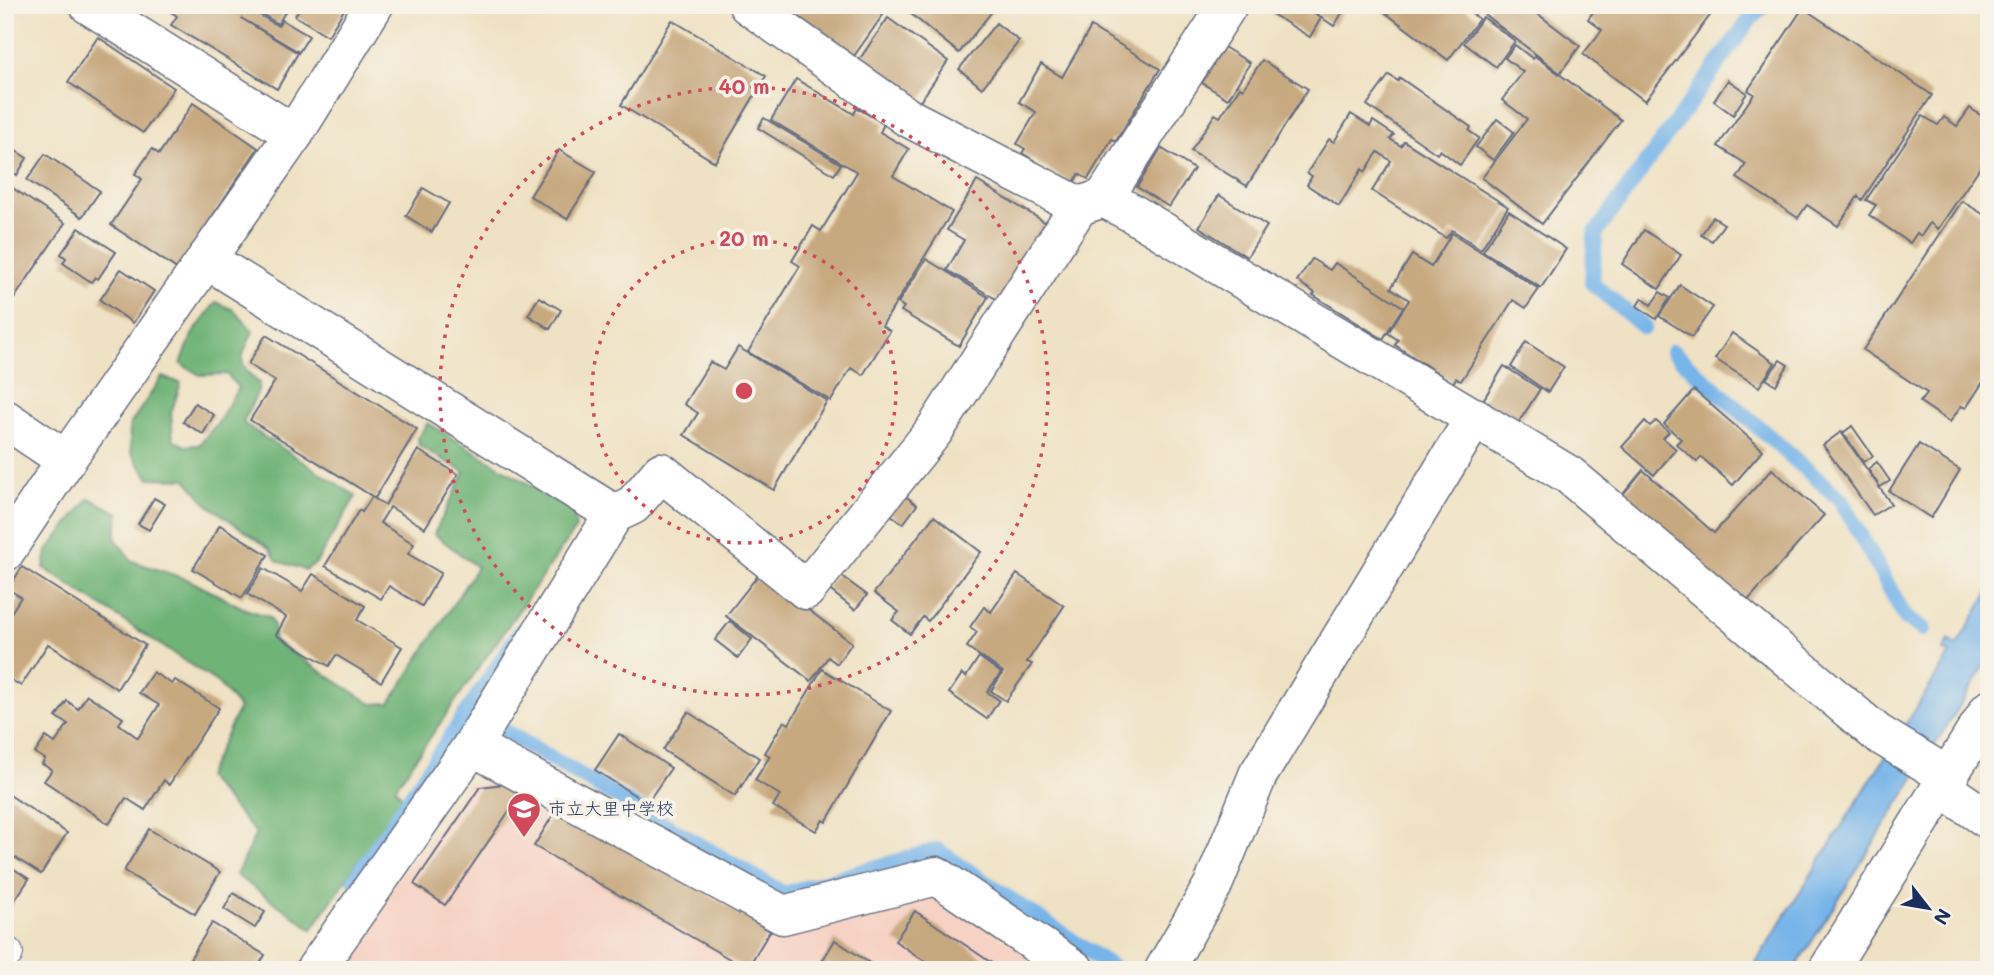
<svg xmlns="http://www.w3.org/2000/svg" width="1994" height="975" viewBox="0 0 1994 975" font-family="Mali,'Klee One',sans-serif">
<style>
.built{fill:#f6d2c4}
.forest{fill:#70b377;stroke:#46716a;stroke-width:2}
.water{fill:#76b4e9;stroke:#4872a4;stroke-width:2}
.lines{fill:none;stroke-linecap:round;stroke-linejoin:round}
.stream{stroke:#76b4e9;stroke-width:16}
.building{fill:#c7a980}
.service-casing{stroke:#656d81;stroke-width:32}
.minor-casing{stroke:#656d81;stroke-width:41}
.service{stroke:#fff;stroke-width:30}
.minor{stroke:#fff;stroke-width:38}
.ring{fill:none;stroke:#d1495b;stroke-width:3.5;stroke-dasharray:3.5 7}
.labels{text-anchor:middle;stroke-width:7;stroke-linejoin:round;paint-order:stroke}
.poi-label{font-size:18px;fill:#1b2f5e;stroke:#f7f3e8;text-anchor:start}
.centre{fill:#d1495b;stroke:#f7f3e8;stroke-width:3.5}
.ring-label{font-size:21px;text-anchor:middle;font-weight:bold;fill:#d1495b;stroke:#f7f3e8;stroke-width:7;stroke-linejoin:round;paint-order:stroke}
</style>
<rect width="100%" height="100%" fill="#f7f3e8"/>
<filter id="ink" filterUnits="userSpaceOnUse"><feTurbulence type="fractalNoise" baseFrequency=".0143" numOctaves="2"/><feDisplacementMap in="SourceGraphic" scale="14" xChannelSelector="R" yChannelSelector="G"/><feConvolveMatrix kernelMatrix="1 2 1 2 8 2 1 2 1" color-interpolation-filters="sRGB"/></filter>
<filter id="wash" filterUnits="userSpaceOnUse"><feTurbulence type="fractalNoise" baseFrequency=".00686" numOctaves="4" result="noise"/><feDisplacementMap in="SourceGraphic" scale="28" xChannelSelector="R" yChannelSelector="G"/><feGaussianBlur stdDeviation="1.57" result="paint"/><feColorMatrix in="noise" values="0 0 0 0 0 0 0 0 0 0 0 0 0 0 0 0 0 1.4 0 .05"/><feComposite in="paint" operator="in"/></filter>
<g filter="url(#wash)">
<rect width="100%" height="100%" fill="#efe1c3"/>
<!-- built -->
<path class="built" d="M511,777L782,931L922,894L943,898L1047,970H332L468,784Z"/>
<!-- forest -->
<g class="forest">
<path d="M216,302L234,310L253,331C242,358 234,362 259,383L258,391L243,423L356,496L316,563L305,570L277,561L270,549L207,504L186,479L149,478L131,453L129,426L162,377L181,383L171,413L173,439L185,446L199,445L219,421L238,388L227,374L200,375L181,364L192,335Z"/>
<path d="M428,423L573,511L576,528L395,788L403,797L312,929L236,875L256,833L206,777L239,708L218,683L44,568L47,551L89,498L119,513L115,538L132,561L189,580L245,609L270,617L274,626V641L372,704L390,703L477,567L434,534L465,472L419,446L418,437Z"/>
</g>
<!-- water -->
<path class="water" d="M1989,592V659L1794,970H1751L1950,654L1944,651L1949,640L1957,645Z"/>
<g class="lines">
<!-- stream -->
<g class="stream">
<path d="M1644,327L1592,283L1595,234L1751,18L1764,5"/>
<path d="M1673,352L1841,500L1906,618L1923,629"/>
<path d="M501,729L784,894L937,850L1116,970"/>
<path d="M355,880L521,631"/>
</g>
</g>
<g id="blocks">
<!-- building -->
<g class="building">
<path d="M175,5H243L278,26L282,20L309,36L299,52L241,18L298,53L277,89L171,25L177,16L171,12Z"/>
<path d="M248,5H289L278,24Z"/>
<path d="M302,5H347L328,36L295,16Z"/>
<path d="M782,5H875L885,12L854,56Z"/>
<path d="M900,5H997L959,53Z"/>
<path d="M1277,5H1301L1321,18L1310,37L1272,14Z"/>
<path d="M1303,5H1347L1334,26Z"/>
<path d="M1381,5H1461L1479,19L1448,60L1379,8Z"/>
<path d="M1492,5H1526L1580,46L1560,73L1485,15Z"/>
<path d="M1598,5H1718L1645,101L1583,54L1602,30L1588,19Z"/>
<path d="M1803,8L1932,95L1862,200L1858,196L1838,226L1807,205L1798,218L1737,178L1746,164L1718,146L1754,94L1748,90Z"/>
<path d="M1483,17L1515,41L1496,67L1464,43Z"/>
<path d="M888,18L948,61L919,103L859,60Z"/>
<path d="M672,20L766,76L715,162L621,105Z"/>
<path d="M996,23L1019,41L982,88L959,69Z"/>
<path d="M1091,27L1160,69L1116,141L1112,139L1088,179L1079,174L1073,184L1022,153L1025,149L1017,144L1036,112L1019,102L1041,64L1062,77Z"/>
<path d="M98,37L174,88L143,133L68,82Z"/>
<path d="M1515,45L1533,59L1535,56L1621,120L1542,224L1482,178L1527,119L1502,100L1523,72L1505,58Z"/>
<path d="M1224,47L1250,63L1228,99L1202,83Z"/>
<path d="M1262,60L1308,89L1247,186L1191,151L1215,114L1220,117L1240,87L1243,89Z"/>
<path d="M1389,75L1398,81L1400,78L1471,127L1469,131L1479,138L1460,165L1440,150L1437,154L1367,105Z"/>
<path d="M796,79L854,114L857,108L884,124L880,132L909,149L893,176L952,212L882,326L890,331L863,375L851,368L831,401L748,352L800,266L792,261L813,226L821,231L857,172L771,120Z"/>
<path d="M1728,80L1747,93L1733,115L1714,101Z"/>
<path d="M193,103L258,148L177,269L111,225L142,179L135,174L152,149L159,154Z"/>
<path d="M1970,108L1989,121V154L1938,229L1930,223L1921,236L1917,233L1910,243L1869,215L1876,205L1866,200L1923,116L1938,125L1944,117L1957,126Z"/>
<path d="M1351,114L1370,126L1373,121L1394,135L1390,139L1401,146L1404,141L1508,207L1481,249L1452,230L1446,238L1372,191L1391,161L1378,152L1365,172L1362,169L1339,206L1307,185L1312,176L1307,173L1329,139L1334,142Z"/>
<path d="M764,118L841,164L834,175L758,128Z"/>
<path d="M1497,119L1514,132L1493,160L1476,147Z"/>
<path d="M5,144L27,158L17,175L5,167Z"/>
<path d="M1161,148L1194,169L1169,207L1137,187Z"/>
<path d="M559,150L596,172L567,219L530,196Z"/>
<path d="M45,154L100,191L82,217L27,180Z"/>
<path d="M977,181L1053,227L1006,305L947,270L964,240L947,230Z"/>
<path d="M5,183L65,223L5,312Z"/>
<path d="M423,188L449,203L432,232L406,216Z"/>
<path d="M1219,195L1267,226L1247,257L1199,227Z"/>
<path d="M1962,201L1989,218V373L1966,408L1961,406L1950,422L1920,402L1927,393L1863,350Z"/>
<path d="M1509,211L1566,249L1541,288L1483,251Z"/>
<path d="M1713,217L1724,224L1712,241L1701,235Z"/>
<path d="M79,228L116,252L98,279L95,277L91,282L63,263L66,258L61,254Z"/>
<path d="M1644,230L1681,255L1659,289L1622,264Z"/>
<path d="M1452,233L1539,289L1526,308L1513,300L1461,381L1456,378L1453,383L1395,345L1398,340L1388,333L1409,300L1391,288L1412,255L1431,267Z"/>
<path d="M926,259L988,297L959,346L901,311L904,307L898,303Z"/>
<path d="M1312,259L1330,270L1335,263L1403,307L1383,339L1313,295L1315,293L1297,281Z"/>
<path d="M121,269L154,291L133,323L100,300Z"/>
<path d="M1680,285L1713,307L1692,337L1659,316Z"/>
<path d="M1660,292L1670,298L1656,319L1637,306L1642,298L1651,305Z"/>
<path d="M539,297L561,310L550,329L528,315Z"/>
<path d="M1732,333L1775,363L1759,387L1715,359Z"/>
<path d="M266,335L417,429L375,498L250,420L275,381L248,364Z"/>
<path d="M1526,342L1564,367L1548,392L1511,367Z"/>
<path d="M738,347L827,401L774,490L684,435L698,413L684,404L710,362L724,370Z"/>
<path d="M1780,360L1788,365L1776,385L1766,379Z"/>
<path d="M1504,366L1540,389L1517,425L1482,402Z"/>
<path d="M1694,390L1763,450L1733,485L1701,457L1697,462L1676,444L1681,439L1664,424Z"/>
<path d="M195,403L214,415L203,434L183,422Z"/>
<path d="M1645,421L1650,426L1656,421L1669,432L1663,438L1676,449L1654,475L1622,447Z"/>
<path d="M1852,426L1873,456L1863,462L1843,433Z"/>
<path d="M1841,432L1891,504L1873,515L1823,445Z"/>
<path d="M1919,444L1960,470L1931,518L1889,491Z"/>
<path d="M418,450L458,474L425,528L390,507L380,523L414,544L408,554L441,573L422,606L389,586L381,599L325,566L359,510L362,512L372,497L385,505Z"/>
<path d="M1877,462L1890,481L1880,487L1868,469Z"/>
<path d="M1772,469L1824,515L1742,607L1619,499L1643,470L1714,533Z"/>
<path d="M900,492L917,505L903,524L886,511Z"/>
<path d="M154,498L165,504L149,530L138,524Z"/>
<path d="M934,516L981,552L928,621L923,617L910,634L892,620L899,612L874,593Z"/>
<path d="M220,525L268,555L242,598L193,569Z"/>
<path d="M22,567L145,645L117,689L48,644L21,686L5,676V622L21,597L8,589Z"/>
<path d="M263,568L302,591L313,574L365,606L357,620L402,647L381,682L336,655L329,666L276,635L286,617L247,594Z"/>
<path d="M760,573L852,643L837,664L828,657L811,681L726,616Z"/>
<path d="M837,573L867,595L855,610L826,587Z"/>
<path d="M1017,574L1064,606L1027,662L1032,664L1006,701L991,691L1003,672L967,647L977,632L970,627L984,607L991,612Z"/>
<path d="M730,621L752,639L738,658L715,640Z"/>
<path d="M979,657L1001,673L987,692L999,700L987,719L949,693L962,674L966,677Z"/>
<path d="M822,669L891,711L826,822L823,820L816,831L773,806L780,795L755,780L770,756L765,753L784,721L789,724Z"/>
<path d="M153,672L172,684L175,680L219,708L169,785L164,780L145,810L126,798L109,824L44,781L52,770L42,764L45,759L35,753L46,737L55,743L68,724L56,717L67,701L78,709L87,695L123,718L119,724L138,738L159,705L139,693Z"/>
<path d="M688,712L759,758L735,796L663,750Z"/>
<path d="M619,734L671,768L647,803L595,770Z"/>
<path d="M504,784L520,795L445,905L414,884L480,787Z"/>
<path d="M5,792L67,833L41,874L5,851Z"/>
<path d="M558,807L770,931L747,969L534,846Z"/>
<path d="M149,829L220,872L195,914L124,871Z"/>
<path d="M5,863L29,879L5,915Z"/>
<path d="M233,893L265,912L255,928L224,909Z"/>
<path d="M915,911L1002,970H938L895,941Z"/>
<path d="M212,923L265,955L256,970H183Z"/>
<path d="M835,940L880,970H824L819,966Z"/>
</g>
</g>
</g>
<g filter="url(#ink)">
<use href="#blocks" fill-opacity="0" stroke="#656d81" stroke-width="2"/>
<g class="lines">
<!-- service casing -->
<g class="service-casing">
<path id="service" d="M5,955L8,953"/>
</g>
<!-- minor casing -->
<g class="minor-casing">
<g id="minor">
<path d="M89,5L294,134"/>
<path d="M748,5L907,117L1079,206L1104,198L1228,5"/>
<path d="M1104,198L1132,213L1569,475L1877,733L1949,777"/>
<path d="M206,259L614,514"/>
<path d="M5,419L66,460"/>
<path d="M5,552L66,460L294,134L374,5"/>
<path d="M472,746L614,514L633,505L661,472L806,590L934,431L1079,206"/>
<path d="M1942,788L1989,820"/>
<path d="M315,970L472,746L783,915L937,876L1075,970"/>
<path d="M1164,970L1213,885L1258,775L1475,417"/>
<path d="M1828,970L1989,710"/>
</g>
</g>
<!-- service -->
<use href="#service" class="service"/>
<!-- minor -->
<use href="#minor" class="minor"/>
</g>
</g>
<!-- distance rings -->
<g class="ring">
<circle cx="744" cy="391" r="152"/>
<circle cx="744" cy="391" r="304"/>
</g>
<!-- icons -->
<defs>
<g id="school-pin" transform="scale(1.75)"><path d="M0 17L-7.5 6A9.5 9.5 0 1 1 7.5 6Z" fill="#d1495b" stroke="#f7f3e8"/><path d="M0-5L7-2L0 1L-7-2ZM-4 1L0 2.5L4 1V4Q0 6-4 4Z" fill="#fff"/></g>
</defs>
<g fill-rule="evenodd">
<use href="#school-pin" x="524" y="809"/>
</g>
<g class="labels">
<!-- poi labels -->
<g class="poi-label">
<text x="548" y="815">市立大里中学校</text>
</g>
</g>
<circle cx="744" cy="391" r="10" class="centre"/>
<g class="ring-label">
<text x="744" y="94">40 m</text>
<text x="744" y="246">20 m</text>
</g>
<!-- margin -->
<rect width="1994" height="975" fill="none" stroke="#f7f3e8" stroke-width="28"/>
<!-- north arrow -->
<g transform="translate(1928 908) rotate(121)" stroke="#f7f3e8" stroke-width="5" paint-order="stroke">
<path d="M0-5L12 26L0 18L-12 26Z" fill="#1b2f5e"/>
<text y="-10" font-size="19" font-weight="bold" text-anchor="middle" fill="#1b2f5e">N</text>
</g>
</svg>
